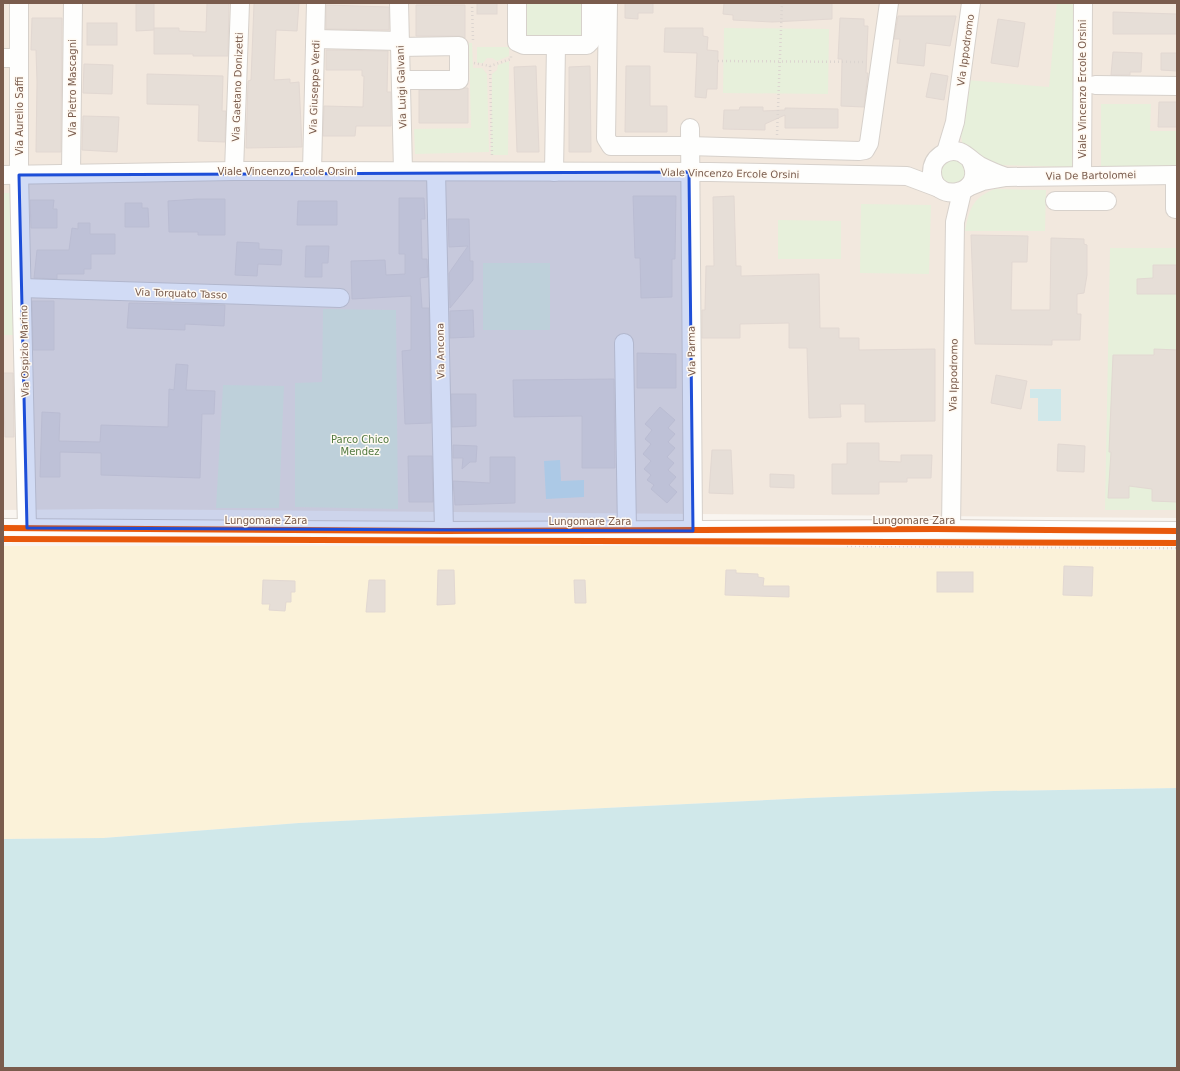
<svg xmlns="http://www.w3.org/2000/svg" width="1180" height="1071" viewBox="0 0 1180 1071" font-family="'DejaVu Sans',sans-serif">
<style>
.residential{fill:#f2e8de}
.green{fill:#e7f0db}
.sand{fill:#fbf2d9}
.water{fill:#d0e8ea}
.building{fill:#e6ded7;stroke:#e2d8d2}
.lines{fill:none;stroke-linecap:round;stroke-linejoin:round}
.minor-casing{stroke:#d7d1cb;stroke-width:20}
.path{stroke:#dcd5d0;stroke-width:2.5;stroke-dasharray:1 3;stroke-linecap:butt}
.minor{stroke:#fefefd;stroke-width:18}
.cycleway-casing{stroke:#fffaf3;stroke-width:8}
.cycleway{stroke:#e8590c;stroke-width:6}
.marked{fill:#1d4ed8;fill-opacity:0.2;stroke:#1d4ed8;stroke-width:3;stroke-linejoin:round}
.labels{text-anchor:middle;stroke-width:3;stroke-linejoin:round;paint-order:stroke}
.street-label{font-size:10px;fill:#7a5c4d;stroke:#fffaf3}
.park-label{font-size:10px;fill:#537a41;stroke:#fffaf3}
</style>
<rect width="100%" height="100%" fill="#f9f5f0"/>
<!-- residential -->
<path class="residential" d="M3,3H1177V518L100,509L3,510Z"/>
<!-- green -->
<g class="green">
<path d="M526,3H582L581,36L525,35Z"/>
<path d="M1057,3H1077L1076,167L996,165L963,148L961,135L967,80L1049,87Z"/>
<path d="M724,28L829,29L828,94L723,93Z"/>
<path d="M469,43H472L473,68H482L487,74L489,152L415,154L414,129L471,128Z"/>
<path d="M477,47H509V56L497,61L492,58H487L483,63H477Z"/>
<path d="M509,61L508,155H491L492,74L497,70L498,65Z"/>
<path d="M1101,104H1151L1150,131H1177V166H1101Z"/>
<circle cx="953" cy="172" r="12"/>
<path d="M995,189L1046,190L1045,231H965C969,209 973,197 995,189Z"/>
<path d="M3,193H13L16,335H3Z"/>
<path d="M861,204L931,205L929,274L860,273Z"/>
<path d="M778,220L841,221V259H778Z"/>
<path d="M1110,248H1177V510H1105Z"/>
<rect x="483" y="263" width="67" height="67"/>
<path d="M323,309L396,310L398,509L295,507V383L322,382Z"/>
<path d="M223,385L284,386L279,508H216Z"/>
</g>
<!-- sand -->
<path class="sand" d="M3,546H629L1177,550V788L994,791L808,798L299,823L103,838L3,839Z"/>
<!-- water -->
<g class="water">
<path d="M1030,389H1061V421H1038V398H1030Z"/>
<path d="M560,460L561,481L584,480V497L546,499L544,461Z"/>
<path d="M1177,788V1068H3V839L103,838L299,823L808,798L994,791Z"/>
</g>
<!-- building -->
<g class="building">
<path d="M136,3H154V30L136,31Z"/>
<path d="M207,3H229L228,56H193V54H154V28H179V31L206,32Z"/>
<path d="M257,3H299L297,31L276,30L274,80L290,79V83L299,82L302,147L246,148L248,81L251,80L254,4Z"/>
<rect x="477" y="3" width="20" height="11"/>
<path d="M625,3H653V13H638V19L625,18Z"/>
<path d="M724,3H832V19L772,22L733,20V15L723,14Z"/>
<path d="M326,5L389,7V30L326,29Z"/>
<path d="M416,5H465V38L459,36H416Z"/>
<path d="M1113,12L1177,14V34H1113Z"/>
<path d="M898,16H956L950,46L926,43L924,66L897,63L900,39H894Z"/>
<path d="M32,18H62L61,152H36L37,82L36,50H31Z"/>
<path d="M840,18L864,19V26H868L866,73H868L864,107L841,106L842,59H838Z"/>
<path d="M998,19L1025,23L1018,67L991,63Z"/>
<rect x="87" y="23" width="30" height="22"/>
<path d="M665,28H703V36L708,37L707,50L718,51L717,89H707L706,98L695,97L697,53L664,52Z"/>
<path d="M326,50L388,51L387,92H391V126H356L355,136H323L324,106L363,107L364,76H362V70H326Z"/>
<path d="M1113,52L1142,53L1141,72H1130V75H1111Z"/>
<path d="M1161,53H1177V71L1161,70Z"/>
<path d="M84,64L113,65L112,94L83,93Z"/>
<path d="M536,66L539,152H517L514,67Z"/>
<path d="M590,66L591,152H569V67Z"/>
<path d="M626,66H650V106H667V132H625Z"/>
<path d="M931,73L948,76L944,100L926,97Z"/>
<path d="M147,74L223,76L222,111H226L225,142L198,141L199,105L147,104Z"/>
<path d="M465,88H468V123H419V90H459Z"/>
<path d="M1159,102H1177V127H1158Z"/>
<path d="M740,107H763V111L785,110V108L838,109V128H785V115L765,124V130L723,129L724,110H739Z"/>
<path d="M83,116L119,117L117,152L82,150Z"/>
<path d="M633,196H676L675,259H672V297L641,298L640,258H635Z"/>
<path d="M734,196L736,266H741V276L819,274L820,328H839V338H859V350L935,349V421L865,422V404H840L841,417L809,418L807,348H789V323L740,324V338H702V310H705L706,266H714L713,197Z"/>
<path d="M399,198H424L425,219H421L422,259H427L428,277L420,278L422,308H429L431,423L405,424L402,351L411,350V296L352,299L351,261L385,260L386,275L405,274V254H399Z"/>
<path d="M197,199H225V235H198V232H169L168,201Z"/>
<path d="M30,200H54L53,209H57V228H31Z"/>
<path d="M298,201H337V225H297Z"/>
<path d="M125,203H142V208H148L149,227H125Z"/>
<path d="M448,219H469L470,261H473V280L450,308L449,273L468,246L449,247Z"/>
<path d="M78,223H90V234H115V254H91V269H84V274H57V279L34,278L37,250H69L72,228L78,229Z"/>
<path d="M971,235L1028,236L1027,262H1012L1011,310H1050L1051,238L1084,239V244L1087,245V275L1084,293L1077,294V314H1081L1080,340H1052V345L975,344Z"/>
<path d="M237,242L259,243V249L282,250L281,265L258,264L257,276L235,275Z"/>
<path d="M306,246H329L328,263H322V277H305Z"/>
<path d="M1153,265H1177V294H1137V279L1153,278Z"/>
<path d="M32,301H54V350H33Z"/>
<path d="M129,303L225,305L224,326L185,324V330L127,328Z"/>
<path d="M473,310L474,337L450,338V311Z"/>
<path d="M1154,349L1177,350V502L1152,501V489L1129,486V498H1108L1111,452H1109L1113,355H1154Z"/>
<path d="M637,353L676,354V388H637Z"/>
<path d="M176,364L188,365L186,390L215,391L214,414H202L200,478L101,475V453L60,452V477H40L42,412L60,413L59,441L100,442L101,425L168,427L169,389L174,390Z"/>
<path d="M3,373H13L14,437H5Z"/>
<path d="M996,375L1027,381L1021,409L991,403Z"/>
<path d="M614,379L615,468H582V416L514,417L513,380Z"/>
<path d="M451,394H476V426L452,427Z"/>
<path d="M660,407L675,420L668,428L675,434L668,442L675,448L667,457L674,463L668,470L676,477L669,485L677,492L667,503L651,489L654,485L647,480L651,475L644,469L651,461L643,454L651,444L645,439L652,430L645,424Z"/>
<path d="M847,443H879V461L901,462V455H932L931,478H907V482H879V494H832V464H847Z"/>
<path d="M1058,444L1085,446L1084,472L1057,471Z"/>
<path d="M453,445L477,446L476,462H470L462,469L463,458H453Z"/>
<path d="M712,450H731L733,494L709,493Z"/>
<path d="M408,456H432L433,502H409Z"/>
<path d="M490,457H515V503L455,505L453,481L490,483Z"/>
<path d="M770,474L794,475V488L770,487Z"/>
<path d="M1064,566L1093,567L1092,596L1063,595Z"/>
<path d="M438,570H454L455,604L437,605Z"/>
<path d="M726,570H736V573L758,574V577L764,578L763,586H789V597L725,595Z"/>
<rect x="937" y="572" width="36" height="20"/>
<path d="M263,580L295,581V592H291V602H286L285,611L269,610L270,604H262Z"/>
<path d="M369,580H385V612H366Z"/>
<path d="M574,580H585L586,603H575Z"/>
</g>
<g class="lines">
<!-- minor casing -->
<g class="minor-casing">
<g id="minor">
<path d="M19,3V175L27,528"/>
<path d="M399,3L403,171"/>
<path d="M517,3V42L524,45H587L591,41V3"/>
<path d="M608,3L606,138L611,146H689L859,151L865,150L869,143L889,3"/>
<path d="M316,39L400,41"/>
<path d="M400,47L459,46V80H401"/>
<path d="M3,58H19"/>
<path d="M1095,85L1177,86"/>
<path d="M690,128L693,531"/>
<path d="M946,152L955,122L971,3"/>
<path d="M970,159C990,195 932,206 932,172C932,158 946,148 960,152C967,155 973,162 980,166C988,170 997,174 1006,177"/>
<path d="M234,171L240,3"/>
<path d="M312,171L316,3"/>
<path d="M71,172L73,3"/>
<path d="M436,172L444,531"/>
<path d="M554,172L556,45"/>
<path d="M3,175L234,171L710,172L907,176L939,188"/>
<path d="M1082,175L1083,3"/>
<path d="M968,187L983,181L1006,177L1177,175"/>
<path d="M1055,201H1107"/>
<path d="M1175,209V175"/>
<path d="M22,288L340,298"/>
<path d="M624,343L627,531"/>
<path d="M3,528L444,531L936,529L1177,531"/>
<path d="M951,529L955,222L962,192"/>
</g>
</g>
<!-- path -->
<g class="path">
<path d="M472,3L473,40"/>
<path d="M718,61L866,62"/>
<path d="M474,63L490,66L511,59V54"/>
<path d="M490,66L492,157"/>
<path d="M777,135L782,3"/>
<path d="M847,546L1177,548"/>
</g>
<!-- minor -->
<use href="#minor" class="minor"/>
<!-- cycleway casing -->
<g class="cycleway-casing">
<g id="cycleway">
<path d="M3,528L444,531L936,529L1177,531"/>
<path d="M3,539L1177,543"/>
</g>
</g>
<!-- cycleway -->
<use href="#cycleway" class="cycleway"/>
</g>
<!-- marked area -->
<path class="marked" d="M689,172L693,531L27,528L19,175Z"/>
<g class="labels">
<!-- street labels -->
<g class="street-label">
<text transform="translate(965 50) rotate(-82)" y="4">Via Ippodromo</text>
<text transform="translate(237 87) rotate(-88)" y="4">Via Gaetano Donizetti</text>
<text transform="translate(314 87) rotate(-88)" y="4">Via Giuseppe Verdi</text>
<text transform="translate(401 87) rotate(-92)" y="4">Via Luigi Galvani</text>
<text transform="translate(72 88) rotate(-90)" y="4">Via Pietro Mascagni</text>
<text transform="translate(1082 89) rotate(-90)" y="4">Viale Vincenzo Ercole Orsini</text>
<text transform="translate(19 116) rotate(-90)" y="4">Via Aurelio Saffi</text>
<text x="287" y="175">Viale Vincenzo Ercole Orsini</text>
<text transform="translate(730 173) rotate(1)" y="4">Viale Vincenzo Ercole Orsini</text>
<text transform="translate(1091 175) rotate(-1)" y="4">Via De Bartolomei</text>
<text transform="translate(181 293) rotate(2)" y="4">Via Torquato Tasso</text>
<text transform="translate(24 351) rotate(-91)" y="4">Via Ospizio Marino</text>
<text transform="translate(440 351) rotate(-91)" y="4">Via Ancona</text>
<text transform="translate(691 351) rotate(-91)" y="4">Via Parma</text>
<text transform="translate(953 375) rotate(-89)" y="4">Via Ippodromo</text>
<text x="266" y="524">Lungomare Zara</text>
<text x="914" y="524">Lungomare Zara</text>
<text x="590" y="525">Lungomare Zara</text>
</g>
<!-- park labels -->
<g class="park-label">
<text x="360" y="443">Parco Chico<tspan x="360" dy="12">Mendez</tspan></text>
</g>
</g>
<!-- border -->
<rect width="1180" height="1071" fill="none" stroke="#7a5c4d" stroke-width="8"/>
</svg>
